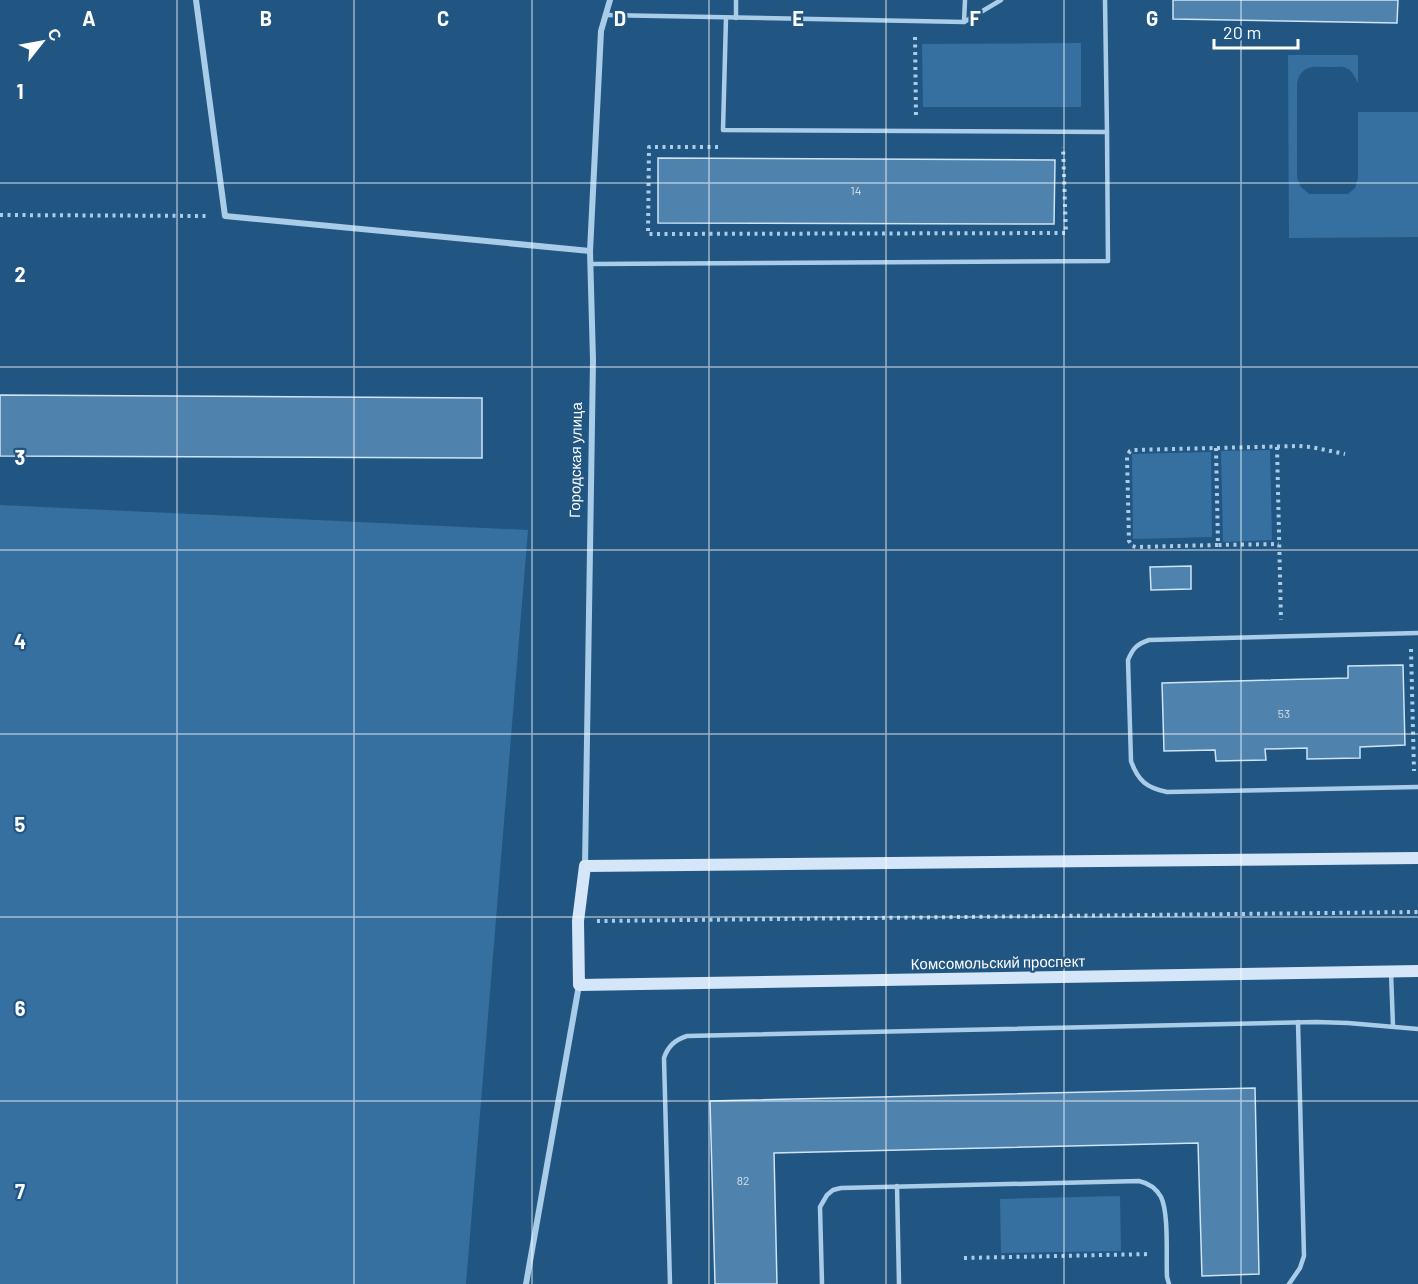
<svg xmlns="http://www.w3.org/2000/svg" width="1418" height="1284" viewBox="0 0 1418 1284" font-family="Barlow,sans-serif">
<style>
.green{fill:#3670a0}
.building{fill:#4f82ad;stroke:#cde4f6;stroke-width:1.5}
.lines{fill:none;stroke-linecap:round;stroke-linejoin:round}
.path{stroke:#a9cce8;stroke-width:4;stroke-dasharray:3 4.5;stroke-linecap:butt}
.service{stroke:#a9cce8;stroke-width:4.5}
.minor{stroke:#a9cce8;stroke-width:6}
.secondary{stroke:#d4e6f7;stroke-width:12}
.grid{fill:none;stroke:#fff;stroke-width:1.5;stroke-opacity:0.55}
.labels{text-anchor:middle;stroke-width:4.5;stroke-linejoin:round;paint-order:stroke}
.number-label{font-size:12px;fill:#d3e0ea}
.street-label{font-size:15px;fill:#fff;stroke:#225682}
.grid-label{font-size:20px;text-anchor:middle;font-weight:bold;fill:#fff;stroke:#225682;stroke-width:4.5;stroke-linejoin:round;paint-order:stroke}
</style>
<rect width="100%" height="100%" fill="#225682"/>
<!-- green -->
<g class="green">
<path d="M1081,43V107H923L922,44Z"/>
<path d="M1288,55H1358V83C1355,77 1352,70 1346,68C1342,66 1336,67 1332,67C1315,67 1302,63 1297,83V178L1301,187L1309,194H1348L1355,188L1358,178V112H1418V237L1289,238Z"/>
<path d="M1270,450L1272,540L1223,542L1221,451Z"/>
<path d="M1211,452L1212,537L1133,539L1132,454Z"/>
<path d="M0,505L528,530L466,1284H0Z"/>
<path d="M1120,1196L1121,1251L1001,1253L1000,1199Z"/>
</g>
<!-- building -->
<g class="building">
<path d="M1173,0H1398L1397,23L1173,19Z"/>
<path d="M658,158L1055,160L1054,224L658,223Z"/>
<path d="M0,395L482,398V458L0,456Z"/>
<path d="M1191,566V589L1151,590L1150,567Z"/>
<path d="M1403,665L1405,745L1360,747V758L1307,759V748L1265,749L1266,760L1216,761L1215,750L1164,751L1162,683L1348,678V666Z"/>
<path d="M1255,1088L1259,1274L1202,1276L1198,1143L774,1153L777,1284H715L710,1101Z"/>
</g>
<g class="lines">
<!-- path -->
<g class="path">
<path d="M915,37L916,117"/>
<path d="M718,147H649L648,234L1066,233L1063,147"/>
<path d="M0,215L209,216"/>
<path d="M1277,447L1281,620"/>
<path d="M1216,448L1218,545L1279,544"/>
<path d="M1218,545L1136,547L1132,546L1129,541L1127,456L1130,451L1133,450L1298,446L1311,447L1345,454"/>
<path d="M1411,649L1414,771"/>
<path d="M597,921L1418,912"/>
<path d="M964,1258L1150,1254"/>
</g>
<!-- service -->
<g class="service">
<path d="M1105,0L1107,132"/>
<path d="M605,15L964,22L1001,0"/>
<path d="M736,18V0"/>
<path d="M964,22L965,0"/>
<path d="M591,264L1108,261L1107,132L723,130L726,18"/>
<path d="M1418,633L1149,640C1137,644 1133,648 1128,660L1131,761C1138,781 1147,788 1167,792L1418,787"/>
<path d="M1391,972L1393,1026"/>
<path d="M897,1186L899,1284"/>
<path d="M670,1284L664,1058C668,1046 675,1040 687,1036L1316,1022L1348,1023L1418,1029"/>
<path d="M822,1284L820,1207L827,1195L833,1190L841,1188L1139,1181C1148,1183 1156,1188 1161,1197C1169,1213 1166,1257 1167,1277L1169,1284"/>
<path d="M1289,1284L1300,1268L1304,1256L1298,1022"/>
</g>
<!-- minor -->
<g class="minor">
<path d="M196,0L225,216L590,251"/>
<path d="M585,866L593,360L590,251L601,31L610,0"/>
<path d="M526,1284L579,985"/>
</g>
<!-- secondary -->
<path class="secondary" d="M1418,858L585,866L578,921L579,985L1418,971"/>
</g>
<!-- grid -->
<path class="grid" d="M177,0V1284M354,0V1284M532,0V1284M709,0V1284M886,0V1284M1064,0V1284M1241,0V1284M0,183H1418M0,367H1418M0,550H1418M0,734H1418M0,917H1418M0,1101H1418"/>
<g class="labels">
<!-- number labels -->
<g class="number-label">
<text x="856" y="195">14</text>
<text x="1284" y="718">53</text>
<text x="743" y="1185">82</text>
</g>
<!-- street labels -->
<g class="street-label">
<text transform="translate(576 460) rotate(-89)" y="5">Городская улица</text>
<text transform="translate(998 963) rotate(-1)" y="5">Комсомольский проспект</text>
</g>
</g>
<g class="grid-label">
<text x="89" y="26">A</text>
<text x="266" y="26">B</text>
<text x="443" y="26">C</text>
<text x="620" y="26">D</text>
<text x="798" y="26">E</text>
<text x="975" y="26">F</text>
<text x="1152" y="26">G</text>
<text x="20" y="99">1</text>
<text x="20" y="282">2</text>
<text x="20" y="465">3</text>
<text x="20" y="649">4</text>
<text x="20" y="832">5</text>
<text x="20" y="1016">6</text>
<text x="20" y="1199">7</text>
</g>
<!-- north arrow -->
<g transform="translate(42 42) rotate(59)" stroke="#225682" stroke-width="4.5" paint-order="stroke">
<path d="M0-4.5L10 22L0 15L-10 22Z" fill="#ffffff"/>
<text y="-9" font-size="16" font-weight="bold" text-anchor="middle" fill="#ffffff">С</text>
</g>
<!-- scale -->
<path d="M1214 39v9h84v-9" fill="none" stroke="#ffffff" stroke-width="3"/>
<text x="1223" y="39" font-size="18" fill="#ffffff" stroke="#225682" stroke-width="4.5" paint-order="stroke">20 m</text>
</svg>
